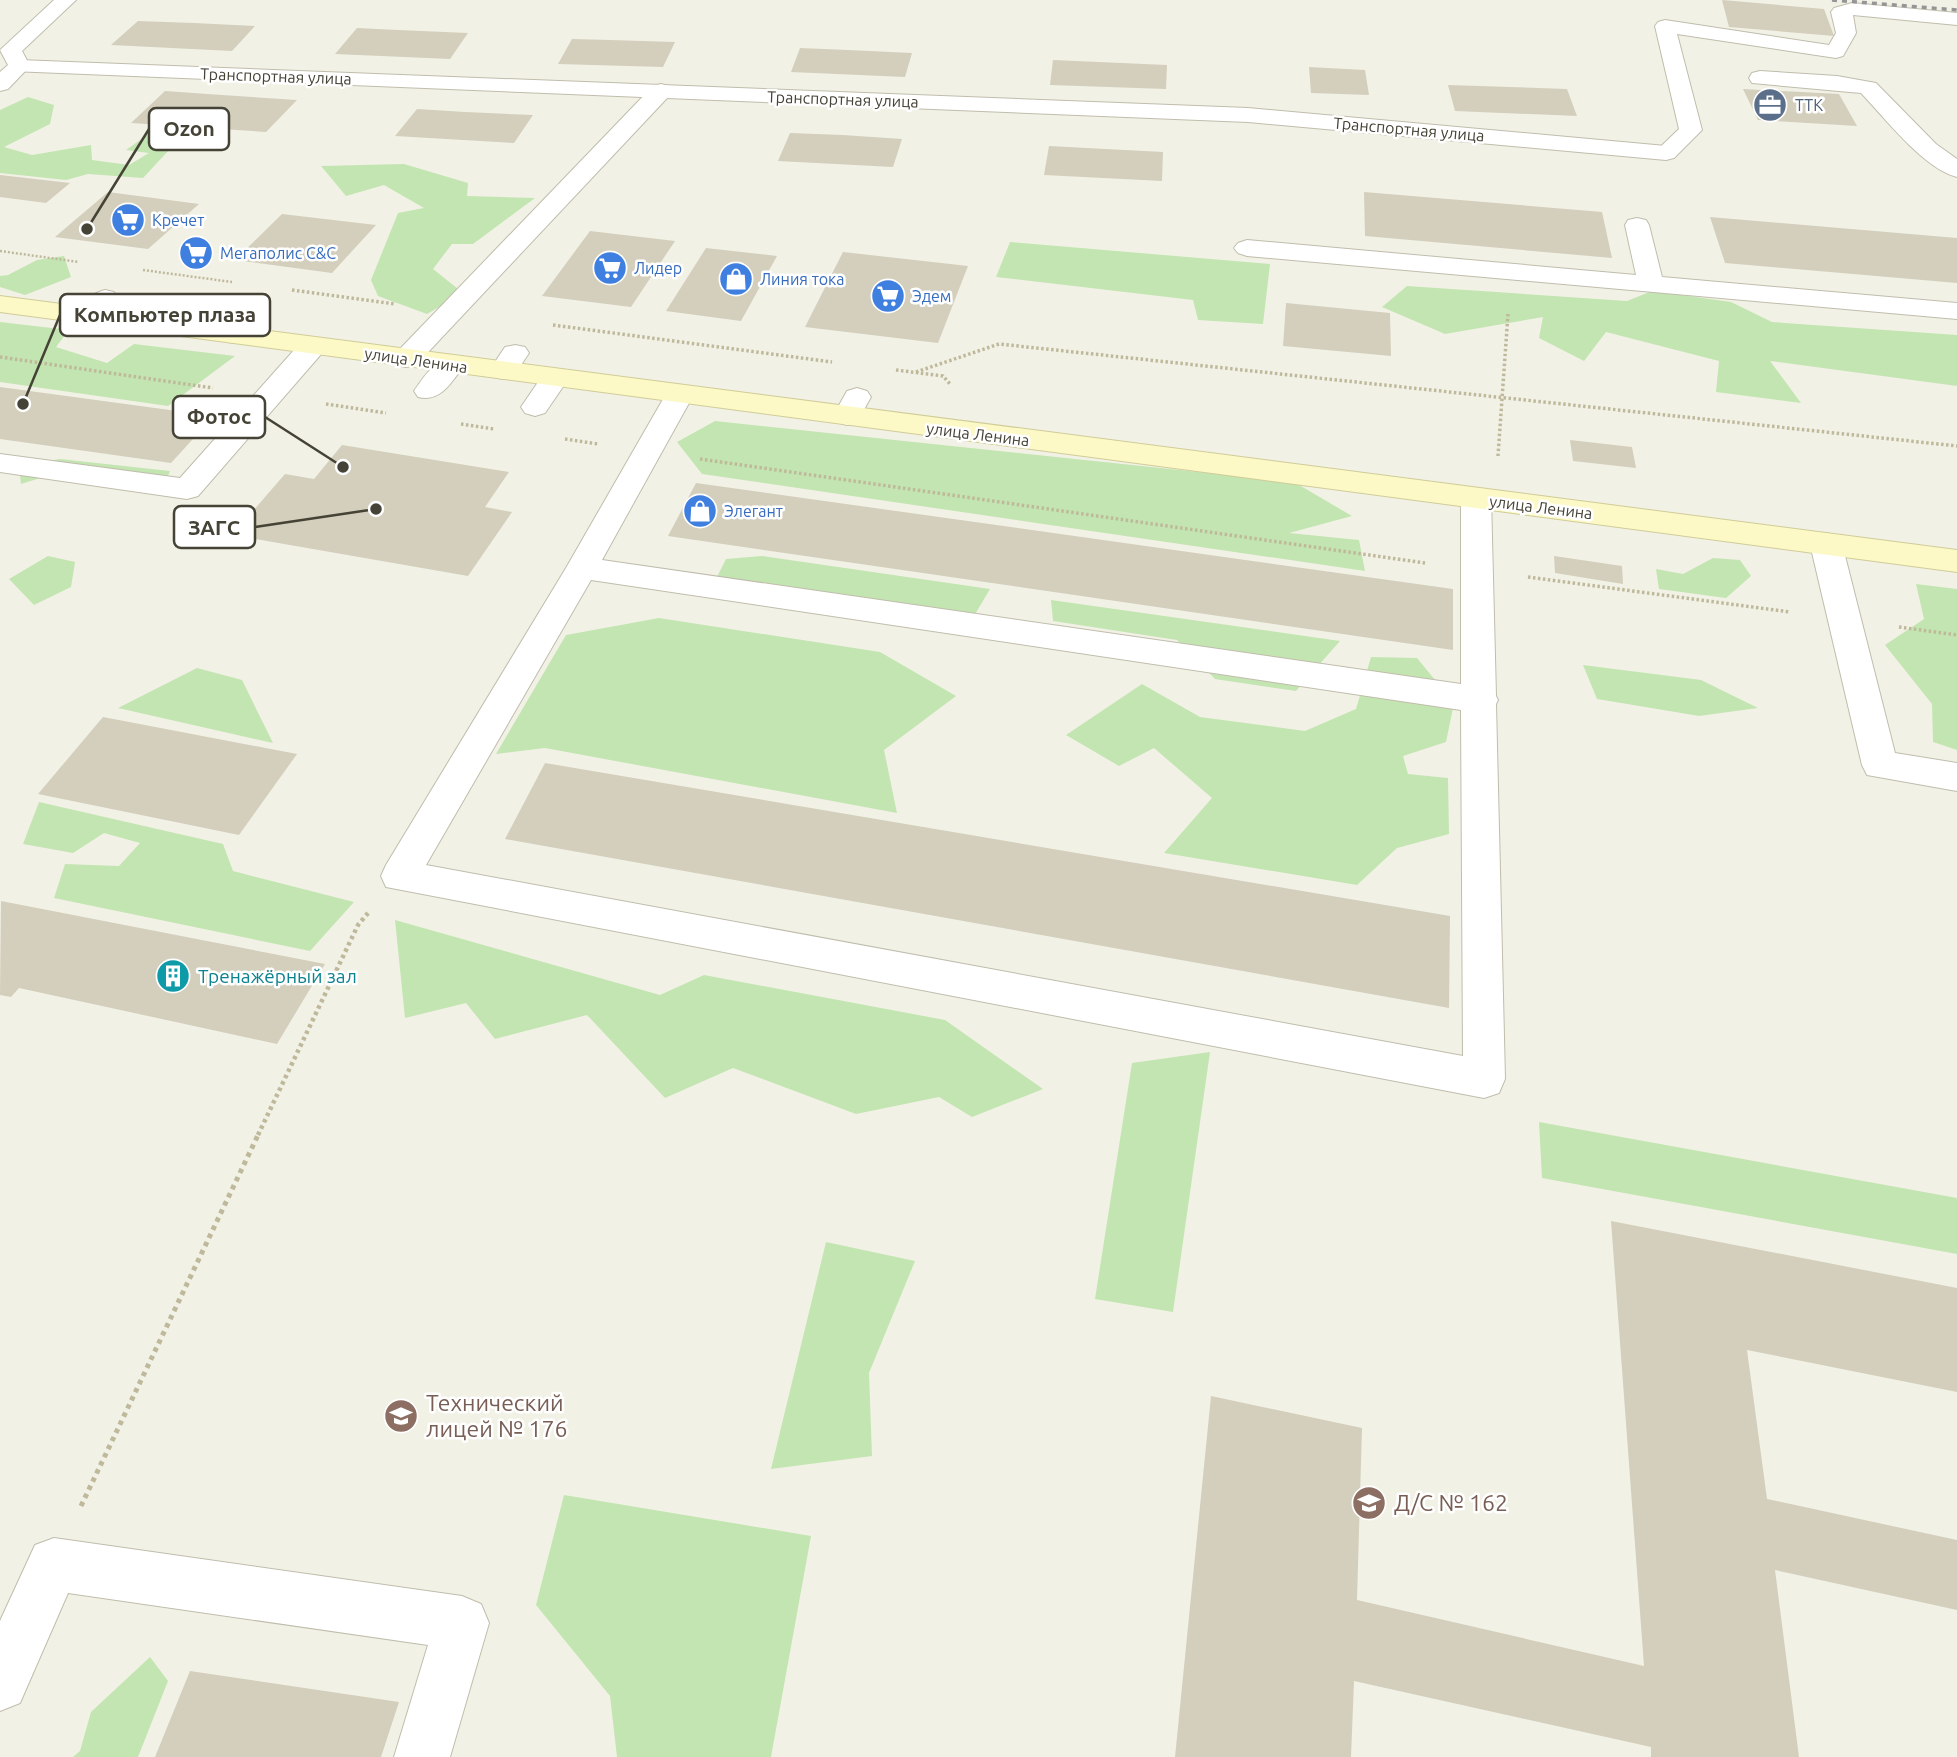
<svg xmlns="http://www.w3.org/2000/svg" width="1957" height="1757" viewBox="0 0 1957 1757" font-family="Ubuntu,sans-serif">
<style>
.green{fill:#c3e5b1}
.building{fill:#d3cfbc}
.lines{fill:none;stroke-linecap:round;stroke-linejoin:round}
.lane-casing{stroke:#c0bdac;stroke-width:2}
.street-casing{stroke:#c0bdac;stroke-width:2}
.secondary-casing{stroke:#d0cc98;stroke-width:2}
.path-far3{stroke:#bfb99b;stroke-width:2.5;stroke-dasharray:2 2;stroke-linecap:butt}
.path-far2{stroke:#bfb99b;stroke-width:3.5;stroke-dasharray:2.5 2.5;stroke-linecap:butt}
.path-far1{stroke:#bfb99b;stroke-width:4.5;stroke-dasharray:3.5 3.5;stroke-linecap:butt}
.path{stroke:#bfb99b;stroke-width:5;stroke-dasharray:4.5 4.5;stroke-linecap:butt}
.lane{fill:#fff;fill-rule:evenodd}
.street{fill:#fff;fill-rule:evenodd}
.secondary{fill:#fcf9c7;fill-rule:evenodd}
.rail{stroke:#959595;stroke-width:3.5;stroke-dasharray:5 5;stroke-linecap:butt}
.labels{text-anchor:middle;stroke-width:5;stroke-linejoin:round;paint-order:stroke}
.far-street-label{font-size:16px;fill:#454236;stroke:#fff}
.far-service-label{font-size:16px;fill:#4e5e75;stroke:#fff;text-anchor:start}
.far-shop-label{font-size:16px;fill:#366cbe;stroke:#fff;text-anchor:start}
.culture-label{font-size:19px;fill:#0d838f;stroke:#fff;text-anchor:start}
.near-education-label{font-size:23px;fill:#785e54;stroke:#fff;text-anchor:start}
.leader{fill:none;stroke:#454236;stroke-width:2.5}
.callout-dot{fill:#454236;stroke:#fff;stroke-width:2.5}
.callout{fill:#fff;stroke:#454236;stroke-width:2.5}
.callout-label{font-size:21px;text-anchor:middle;font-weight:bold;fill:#454236}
</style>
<rect width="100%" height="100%" fill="#f2f1e6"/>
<!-- green -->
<g class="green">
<path d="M28,97L54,105L50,124L4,147L32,155L91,145L92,160L129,165L149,153L126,150L154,130L182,136L143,178L88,174L66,180L0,173V110Z"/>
<path d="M404,164L468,183L467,196L535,198L473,244H452L433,269L463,293L427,314L378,296L371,280L398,213L424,208L384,185L346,196L321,166Z"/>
<path d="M1010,242L1270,264L1263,324L1198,320L1193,300L996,277Z"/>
<path d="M64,256L71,277L25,295L0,287V276L8,275L37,260Z"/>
<path d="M1407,286L1627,301L1652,291L1731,302L1772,322L1957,335V386L1770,361L1801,403L1716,392L1719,361L1606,332L1584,361L1539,338L1543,317L1445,334L1382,307Z"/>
<path d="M0,322L69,330L56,347L107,363L134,344L235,356L168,406L0,382Z"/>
<path d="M715,421L1294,482L1352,516L1289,533L1359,540L1365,571L702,474L677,442Z"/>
<path d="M60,459L170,471L166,481L94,486L66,470L21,484L19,466Z"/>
<path d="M48,556L75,562L71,587L34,605L9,579Z"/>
<path d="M762,556L990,589L974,616L717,577L726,559Z"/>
<path d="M1713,558L1740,560L1751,576L1726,598L1659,589L1656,569L1683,574Z"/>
<path d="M1916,584L1957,589V750L1933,742L1932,704L1885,645L1924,619Z"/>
<path d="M1051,600L1340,641L1296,691L1215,679L1177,640L1053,621Z"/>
<path d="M659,618L880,652L956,696L884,750L897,813L545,748L496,754L566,635Z"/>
<path d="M1371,657L1417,658L1454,703L1446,742L1403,756L1408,774L1448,778L1449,834L1397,848L1357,885L1164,853L1212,798L1154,748L1119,766L1066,735L1142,684L1200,717L1305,731L1356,709Z"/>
<path d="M1583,665L1701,680L1758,708L1699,716L1597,699Z"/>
<path d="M197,668L242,680L273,743L118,708Z"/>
<path d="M39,802L223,844L233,871L354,902L310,951L54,898L65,864L119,866L140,843L104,833L73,853L23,844Z"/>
<path d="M395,920L660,995L704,975L945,1020L1043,1089L972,1117L939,1097L856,1114L733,1068L665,1098L587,1015L495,1039L466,1003L405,1018Z"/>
<path d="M1210,1052L1173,1312L1095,1299L1132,1063Z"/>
<path d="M1539,1122L1957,1198V1254L1542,1178Z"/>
<path d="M826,1242L915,1261L869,1373L872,1456L771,1469Z"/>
<path d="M564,1495L811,1536L771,1757H617L610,1696L536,1605Z"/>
<path d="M150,1657L168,1681L138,1757H73L80,1751L91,1712Z"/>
</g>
<!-- building -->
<g class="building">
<path d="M1722,0L1824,9L1834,36L1729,27Z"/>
<path d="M138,21L194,23L255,26L232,51L111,45Z"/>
<path d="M357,28L398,30L468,33L450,59L335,54Z"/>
<path d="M572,39L610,40L675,42L663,67L558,64Z"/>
<path d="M800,48L848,50L912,53L905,77L791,72Z"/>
<path d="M1053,60L1167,65L1166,89L1050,85Z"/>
<path d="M1309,67L1365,70L1369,95L1311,93Z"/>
<path d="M1448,85L1567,89L1577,116L1455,111Z"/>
<path d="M1743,89L1839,94L1857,126L1758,120Z"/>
<path d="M165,91L222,95L297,100L266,132L131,123Z"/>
<path d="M417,109L465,112L533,115L514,143L395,136Z"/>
<path d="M790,133L843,135L902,139L893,167L778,161Z"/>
<path d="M1049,146L1163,152L1162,181L1044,175Z"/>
<path d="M0,175L70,183L46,203L0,197Z"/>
<path d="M108,192L199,204L148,249L55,237Z"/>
<path d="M1364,192L1602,212L1612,258L1365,236Z"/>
<path d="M282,214L376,225L332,273L235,260Z"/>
<path d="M1710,217L1957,238V283L1725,263Z"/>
<path d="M590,231L675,241L631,307L542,296Z"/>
<path d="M706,248L777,256L741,321L666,311Z"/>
<path d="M843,252L968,266L938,343L805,327Z"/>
<path d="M1286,303L1390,313L1391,356L1283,346Z"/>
<path d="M0,387L214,416L171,463L0,439Z"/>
<path d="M1570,440L1632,447L1636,468L1573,461Z"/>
<path d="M342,445L509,472L485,507L512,512L468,576L232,535L285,474L314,479Z"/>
<path d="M696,483L1453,589V650L668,536Z"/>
<path d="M1554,556L1622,566L1623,584L1555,573Z"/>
<path d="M103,717L297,754L239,835L38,794Z"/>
<path d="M545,763L1450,916L1449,1008L505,839Z"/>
<path d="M1,901L325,964L277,1044L19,988L11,997L0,995Z"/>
<path d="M1611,1221L1957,1288V1392L1747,1350L1767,1499L1957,1540V1610L1775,1570L1799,1757H1651V1747L1354,1681L1351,1757H1175L1211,1396L1362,1428L1357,1600L1644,1666Z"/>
<path d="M190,1671L399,1702L381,1757H155Z"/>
</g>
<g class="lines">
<!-- lane casing -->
<g class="lane-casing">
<g id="lane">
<path d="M54,0H76L22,51L30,66L8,89L0,91V72L8,65L0,50Z"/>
<path d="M1852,3L1957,13V25L1853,15L1856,33L1843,56L1836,58L1677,34L1702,130L1674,158H1658L1654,153L1679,129L1655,26L1658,22L1665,20L1829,45L1836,33L1831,12L1834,8Z"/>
<path d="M1760,71L1837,76L1876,83L1936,144L1957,159V177C1924,169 1885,118 1861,93L1752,83L1749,78L1752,73Z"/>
<path d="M661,84L669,86L672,91L669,96L416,365L406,367L396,365L392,359L396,353L653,86Z"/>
<path d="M1637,218L1646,220L1649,225L1662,277L1957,303V319L1247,256L1238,253L1234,248L1238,243L1247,240L1636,275L1625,225L1628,220Z"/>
<path d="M105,290L114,292L118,298C108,313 94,325 76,321L72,315C79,304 92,293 105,290Z"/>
<path d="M256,310L265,312L269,318C259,333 247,346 228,342L224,336C232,325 243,313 256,310Z"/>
<path d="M313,338L323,340L327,346L323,352L198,496L187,499L0,472V454L180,478L303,340Z"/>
<path d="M515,345L525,347L529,353L513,377L503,379L493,377L489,371L505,347Z"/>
<path d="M450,357L460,359L464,365C452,382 440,403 418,397L414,391C423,378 434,361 450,357Z"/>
<path d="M555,370L565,372L569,378L545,413L535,416L525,413L521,407L545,372Z"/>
<path d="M680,385L690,388L694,394L602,560L1461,684V498L1465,491L1476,488L1487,491L1491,498L1496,696L1498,700L1496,704L1505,1079L1499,1093L1484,1098L386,887L381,876L386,865L566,568L666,394L670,388ZM591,580L1461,710L1463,1056L426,865Z"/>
<path d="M857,388L867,391L871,397L857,422L847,425L837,422L833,416L847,391Z"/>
<path d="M1826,533L1837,537L1842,544L1895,753L1957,763V791L1867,775L1862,765L1810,544L1815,537Z"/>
<path d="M54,1538L462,1596L481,1604L489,1623L450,1757H394L428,1645L68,1593L20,1703L0,1711V1621L35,1545Z"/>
</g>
</g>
<!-- street casing -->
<g class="street-casing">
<path id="street" d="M19,60L1248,108L1666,146L1674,148L1678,153L1674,158L1666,160L1248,122L11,71L8,66L11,61Z"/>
</g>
<!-- secondary casing -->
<g class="secondary-casing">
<path id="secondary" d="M0,296L1957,550V572L0,312Z"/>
</g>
<!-- path-far3 -->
<g class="path-far3">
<path d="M0,251L79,262"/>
<path d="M143,270L232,282"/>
</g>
<!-- path-far2 -->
<g class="path-far2">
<path d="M292,290L395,304"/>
<path d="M553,325L832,362"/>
<path d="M0,357L213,388"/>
<path d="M896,370L943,376L950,384"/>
<path d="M916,372L999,344L1957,446"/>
<path d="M326,404L386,413"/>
<path d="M461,424L494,429"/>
<path d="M565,439L598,444"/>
<path d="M1498,456L1508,314"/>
<path d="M700,459L1425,563"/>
<path d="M1528,577L1790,612"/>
<path d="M1899,627L1957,635"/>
</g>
<!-- path-far1 -->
<path class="path-far1" d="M258,1135L358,925L368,913"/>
<!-- path -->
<path class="path" d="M81,1506L259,1133"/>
<!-- lane -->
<use href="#lane" class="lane"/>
<!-- street -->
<use href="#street" class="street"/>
<!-- secondary -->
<use href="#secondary" class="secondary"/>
<!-- rail -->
<path class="rail" d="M1832,0L1957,10"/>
</g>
<!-- icons -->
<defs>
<g id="office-disc" transform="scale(1.75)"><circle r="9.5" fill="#5c6f8a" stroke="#fff"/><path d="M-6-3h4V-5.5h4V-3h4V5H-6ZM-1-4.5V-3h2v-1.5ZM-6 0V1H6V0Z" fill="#fff"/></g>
<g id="supermarket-disc" transform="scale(1.75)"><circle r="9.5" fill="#3f7fe0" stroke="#fff"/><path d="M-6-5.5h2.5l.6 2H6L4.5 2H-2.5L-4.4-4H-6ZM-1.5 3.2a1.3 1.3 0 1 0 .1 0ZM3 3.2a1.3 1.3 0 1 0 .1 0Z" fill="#fff"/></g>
<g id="shop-disc" transform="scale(1.75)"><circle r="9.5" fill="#3f7fe0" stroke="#fff"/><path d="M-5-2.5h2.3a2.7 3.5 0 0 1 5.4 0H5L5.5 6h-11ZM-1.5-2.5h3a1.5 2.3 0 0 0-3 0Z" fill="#fff"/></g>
<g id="building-disc" transform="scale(1.75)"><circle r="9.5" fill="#0f9aa8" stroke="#fff"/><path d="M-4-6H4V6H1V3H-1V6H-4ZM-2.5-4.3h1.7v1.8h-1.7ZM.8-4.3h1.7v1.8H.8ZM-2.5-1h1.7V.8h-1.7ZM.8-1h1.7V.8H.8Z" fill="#fff"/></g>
<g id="school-disc" transform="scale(1.75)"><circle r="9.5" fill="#8d6e63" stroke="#fff"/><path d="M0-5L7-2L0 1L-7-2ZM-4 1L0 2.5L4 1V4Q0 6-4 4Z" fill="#fff"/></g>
</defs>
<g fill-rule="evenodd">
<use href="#office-disc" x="1770" y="105"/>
<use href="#supermarket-disc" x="128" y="220"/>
<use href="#supermarket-disc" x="196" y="253"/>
<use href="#supermarket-disc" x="610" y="268"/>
<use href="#shop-disc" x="736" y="279"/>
<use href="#supermarket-disc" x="888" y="296"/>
<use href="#shop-disc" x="700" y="511"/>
<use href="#building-disc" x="173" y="976"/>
<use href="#school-disc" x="401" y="1416"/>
<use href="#school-disc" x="1369" y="1503"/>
</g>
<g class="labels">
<!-- far-street labels -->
<g class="far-street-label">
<text transform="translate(276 76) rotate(2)" y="6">Транспортная улица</text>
<text transform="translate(843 99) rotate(2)" y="6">Транспортная улица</text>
<text transform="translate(1409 129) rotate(5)" y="6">Транспортная улица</text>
<text transform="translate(416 360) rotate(8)" y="6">улица Ленина</text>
<text transform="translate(978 434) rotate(7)" y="6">улица Ленина</text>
<text transform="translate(1541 507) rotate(7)" y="6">улица Ленина</text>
</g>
<!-- far-service labels -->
<g class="far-service-label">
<text x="1795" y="111">ТТК</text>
</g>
<!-- far-shop labels -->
<g class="far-shop-label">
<text x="152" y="226">Кречет</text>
<text x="220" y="259">Мегаполис C&amp;С</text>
<text x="634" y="274">Лидер</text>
<text x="760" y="285">Линия тока</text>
<text x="912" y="302">Эдем</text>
<text x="724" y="517">Элегант</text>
</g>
<!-- culture labels -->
<g class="culture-label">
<text x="198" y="983">Тренажёрный зал</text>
</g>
<!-- near-education labels -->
<g class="near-education-label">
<text x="426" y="1411">Технический<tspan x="426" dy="26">лицей № 176</tspan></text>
<text x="1394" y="1511">Д/С № 162</text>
</g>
</g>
<!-- callouts -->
<path class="leader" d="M87 229L149 129M23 404L60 315M343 467L265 417M376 509L255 527"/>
<g class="callout-dot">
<circle cx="87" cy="229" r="7"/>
<circle cx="23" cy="404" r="7"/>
<circle cx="343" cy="467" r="7"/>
<circle cx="376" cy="509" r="7"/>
</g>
<g class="callout">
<rect x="149" y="108" width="80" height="42" rx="7"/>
<rect x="60" y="294" width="210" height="42" rx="7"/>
<rect x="173" y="396" width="92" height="42" rx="7"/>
<rect x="174" y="506" width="81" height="42" rx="7"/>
</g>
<g class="callout-label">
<text x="189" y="136">Ozon</text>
<text x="165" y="322">Компьютер плаза</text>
<text x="219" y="424">Фотос</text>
<text x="214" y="535">ЗАГС</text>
</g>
</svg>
